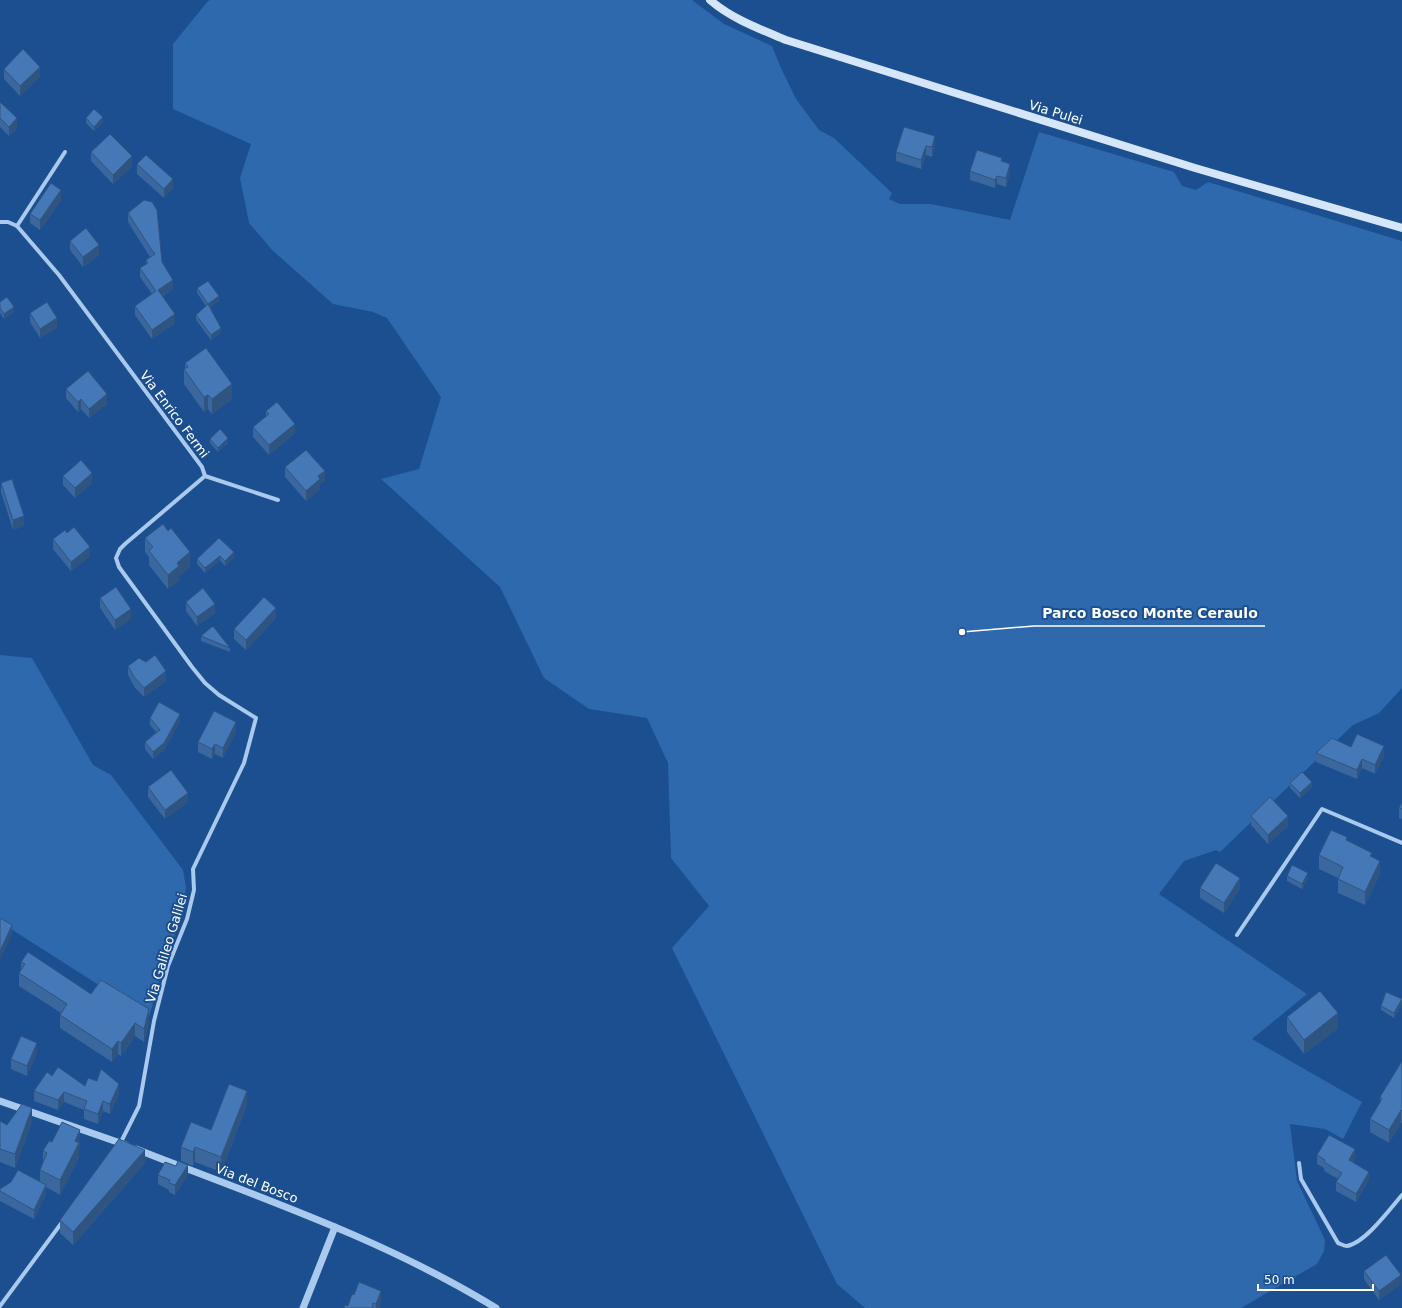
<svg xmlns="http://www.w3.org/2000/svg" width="1402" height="1308" viewBox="0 0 1402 1308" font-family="'DejaVu Sans',sans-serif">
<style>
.green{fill:#2e69ad}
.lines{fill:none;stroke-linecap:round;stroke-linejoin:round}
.minor{stroke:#a9c9ee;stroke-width:4}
.tertiary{stroke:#a9c9ee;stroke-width:7}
.secondary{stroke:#d6e6fa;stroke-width:8}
.wall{fill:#3a679d}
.shaded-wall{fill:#305480}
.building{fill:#4478b7;stroke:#305480}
.labels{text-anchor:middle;stroke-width:4;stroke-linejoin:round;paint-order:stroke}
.street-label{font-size:13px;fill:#fff;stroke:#1b4f8f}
.leader{fill:none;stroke:#fff;stroke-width:1.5}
.callout-dot{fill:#fff;stroke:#1b4f8f;stroke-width:1.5}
.callout-label{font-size:14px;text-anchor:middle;font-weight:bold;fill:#fff;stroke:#1b4f8f;stroke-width:4;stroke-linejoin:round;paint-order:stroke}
</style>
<rect width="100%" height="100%" fill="#1b4f8f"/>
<!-- green -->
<g class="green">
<path d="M210,0H692L724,24L772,46L781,68L796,99L819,130L834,138L892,193L889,199L900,204H931L1010,220L1039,132L1174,172L1182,186L1196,190L1208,182L1402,241V688L1379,713L1353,725L1220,852L1216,850L1184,861L1159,894L1307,994L1252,1039L1362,1102L1343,1139L1325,1129L1290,1124L1297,1181L1325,1240L1324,1251L1317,1264L1241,1308H865L837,1284L672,948L709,906L671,858L668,763L647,718L589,709L544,678L500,587L381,479L419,469L441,397L387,318L373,312L333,304L272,250L249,223L240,178L251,144L173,109V44L208,1Z"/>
<path d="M0,655L32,658L93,765L111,775L183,870L186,887L183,914L164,963L149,1017L0,922Z"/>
</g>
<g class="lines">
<!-- minor -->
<g class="minor">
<path d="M0,222H8L17,226L59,275L202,467L205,476L125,544L120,549L116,558L119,567L192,667L205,683L219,695L256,718L244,763L193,869L194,890L187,919L168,966L154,1021L139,1106L120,1144"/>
<path d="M17,226L65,152"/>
<path d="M205,476L278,500"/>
<path d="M1237,935L1322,809L1402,843"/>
<path d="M1299,1163L1301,1179L1338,1243C1341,1244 1344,1246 1347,1246C1365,1243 1390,1209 1402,1195"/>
<path d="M0,1306L63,1221"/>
</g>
<!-- tertiary -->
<g class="tertiary">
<path d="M0,1101L126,1145"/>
<path d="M136,1149C258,1197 384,1239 496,1308"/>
<path d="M303,1308L335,1227"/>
</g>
<!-- secondary -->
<path class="secondary" d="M710,0C732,19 760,29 786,40L1195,168L1402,228"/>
</g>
<!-- wall -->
<g class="wall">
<path d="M4,69L40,76L20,96L4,79Z"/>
<path d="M0,102L17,128L9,136L0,127Z"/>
<path d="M86,118L103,122L94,131L86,123Z"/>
<path d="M935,136V146L932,157L926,155L921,169L896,161V152Z"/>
<path d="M91,152L132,166L113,184L91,161Z"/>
<path d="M1002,162L1010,173L1006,187L997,184L995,188L970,180V171Z"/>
<path d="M137,164L173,188L164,198L137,174Z"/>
<path d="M61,200L40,230L30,223V214Z"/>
<path d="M128,213L162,262L173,289L163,296L175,323L152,339L135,315V306L152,294L140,277V268L146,264V260L150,257L128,222Z"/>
<path d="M70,241L99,255L83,267L70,250Z"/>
<path d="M197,288L219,301L210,307L221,332L211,340L196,320V315L206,306L197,293Z"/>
<path d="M0,302L14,312L4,319L0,313Z"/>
<path d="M30,313L57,328L40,338L30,322Z"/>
<path d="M185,363L232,399L212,414L208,409L204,412L184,384V369L185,368Z"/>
<path d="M66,389L107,404L89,418L81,409L78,412L66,398Z"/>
<path d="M266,411L295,433L269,455L253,437V427L266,416Z"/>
<path d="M210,439L228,443L218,452L210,443Z"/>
<path d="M285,467L325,480L320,484V489L306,501L285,477Z"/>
<path d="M63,476L92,483L75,498L63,485Z"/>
<path d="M1,483L24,526L13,530L1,492Z"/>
<path d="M145,538L190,567L179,576V580L168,589L149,565V557L145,552Z"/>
<path d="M219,538L234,557L225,566L220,560L205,573L197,564V559Z"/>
<path d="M53,539L90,556L71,571L53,549Z"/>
<path d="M100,598L131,619L115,630L100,608Z"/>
<path d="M186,602L215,613L197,626L186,611Z"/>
<path d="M276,618L246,650L234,639V629Z"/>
<path d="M201,636L230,648V652L201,641Z"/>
<path d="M128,666L166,681L144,697L135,688L128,675Z"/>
<path d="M150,718L180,721L164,750L153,759L145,749V742L156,732L150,725Z"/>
<path d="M236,731L223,758L215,754L212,759L198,752V742Z"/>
<path d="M1351,747L1384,756L1375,774L1362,768L1357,779L1316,762V753Z"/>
<path d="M1290,783L1312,787L1300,798L1290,788Z"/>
<path d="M148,787L188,802L165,819L148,797Z"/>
<path d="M1402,802V819L1399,818V808Z"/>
<path d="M1251,816L1288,826L1268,844L1251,825Z"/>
<path d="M1347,841L1372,857L1380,874L1365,905L1338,893V878L1319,869V855Z"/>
<path d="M1287,876L1308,878L1302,889L1287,881Z"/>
<path d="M1200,888H1240L1224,913L1200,898Z"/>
<path d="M21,962L91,994L149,1022L144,1042L135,1036L121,1056L118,1054L112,1062L60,1028V1015L61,1013L19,986V973L21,969Z"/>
<path d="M1402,999V1004L1394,1018L1381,1010V1006Z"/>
<path d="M1287,1017L1338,1028L1304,1054L1287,1032Z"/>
<path d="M37,1052L27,1076L11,1069V1059Z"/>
<path d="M1402,1061V1123H1401L1389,1143L1370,1132V1119L1380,1102V1097Z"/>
<path d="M52,1076L85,1086L119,1094L110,1114L103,1111L98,1124L84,1119V1110L64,1102L58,1110L34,1101V1091Z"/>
<path d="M247,1105L221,1172L195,1162L193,1166L181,1161V1147L211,1130Z"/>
<path d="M0,1121L7,1125L32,1122L15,1168L0,1162Z"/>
<path d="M52,1142L80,1145L79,1147V1157L60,1195L46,1187V1194L34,1219L0,1201V1189L11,1182H40V1170L43,1163V1151Z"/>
<path d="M1317,1155L1355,1158L1353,1162L1369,1180L1356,1202L1336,1191V1182L1338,1179L1324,1171V1168L1317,1164Z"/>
<path d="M145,1163L73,1245L60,1233V1220Z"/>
<path d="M176,1166L188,1174L175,1195L169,1192V1190L158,1184V1175Z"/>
<path d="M1364,1271L1401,1284L1379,1300L1364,1279Z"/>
<path d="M352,1294L381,1305L380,1308H344L348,1306Z"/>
</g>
<!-- shaded-wall -->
<g class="shaded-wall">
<path d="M40,67V76L20,96V86Z"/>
<path d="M103,117V122L94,131V127Z"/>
<path d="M17,118V128L9,136V127Z"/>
<path d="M935,136V146L932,157V147Z"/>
<path d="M926,146V155L921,169V160Z"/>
<path d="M132,156V166L113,184V175Z"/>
<path d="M1010,164V173L1006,187V178Z"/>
<path d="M997,176V184L995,188V180Z"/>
<path d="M173,179V188L164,198V189Z"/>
<path d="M61,190V200L40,230V220Z"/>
<path d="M99,245V255L83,267V257Z"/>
<path d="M173,280V289L158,299V290Z"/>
<path d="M219,296V301L208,309V304Z"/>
<path d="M14,307V312L4,319V314Z"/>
<path d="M175,314V323L152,339V330Z"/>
<path d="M57,318V328L40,338V329Z"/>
<path d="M221,328V332L211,340V335Z"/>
<path d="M232,384V399L212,414V399Z"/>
<path d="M107,394V404L89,418V409Z"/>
<path d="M208,395V409L204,412V397Z"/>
<path d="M81,399V409L78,412V402Z"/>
<path d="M295,424V433L269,455V445Z"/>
<path d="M228,438V443L218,452V448Z"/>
<path d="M325,471V480L320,484V489L306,501V491L318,476Z"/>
<path d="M92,473V483L75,498V488Z"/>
<path d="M24,516V526L13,530V520Z"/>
<path d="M90,547V556L71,571V562Z"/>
<path d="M190,552V567L179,576V580L168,589V575L177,563Z"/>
<path d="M234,552V557L225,566V561Z"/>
<path d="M220,556V560L205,573V568Z"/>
<path d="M215,604V613L197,626V617Z"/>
<path d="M276,608V618L246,650V640Z"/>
<path d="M131,609V619L115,630V620Z"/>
<path d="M166,671V681L144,697V688Z"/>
<path d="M180,714V721L164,750L153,759V752Z"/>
<path d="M236,722V731L223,758V748Z"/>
<path d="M215,744V754L212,759V749Z"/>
<path d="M1384,746V756L1375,774V765Z"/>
<path d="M1362,759V768L1357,779V770Z"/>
<path d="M1312,782V787L1300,798V793Z"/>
<path d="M188,793V802L165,819V810Z"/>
<path d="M1288,816V826L1268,844V835Z"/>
<path d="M1380,861V874L1365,905V892Z"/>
<path d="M1308,873V878L1302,889V884Z"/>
<path d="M1240,878V888L1224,913V903Z"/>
<path d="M12,925V935L0,960V951Z"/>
<path d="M1402,999V1004L1394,1018V1013Z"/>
<path d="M149,1009V1022L144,1042V1029Z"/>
<path d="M1338,1013V1028L1304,1054V1040Z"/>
<path d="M135,1023V1036L121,1056V1043Z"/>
<path d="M118,1041V1054L112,1062V1049Z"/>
<path d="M37,1043V1052L27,1076V1066Z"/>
<path d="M119,1084V1094L110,1114V1104Z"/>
<path d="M247,1091V1105L221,1172V1157Z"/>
<path d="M64,1092V1102L58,1110V1100Z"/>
<path d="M103,1101V1111L98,1124V1114Z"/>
<path d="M32,1108V1122L15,1168V1154Z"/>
<path d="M1401,1110V1123L1389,1143V1130Z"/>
<path d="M80,1130V1145L79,1147V1157L60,1195V1180L75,1141Z"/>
<path d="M195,1147V1162L193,1166V1152Z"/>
<path d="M1355,1149V1158L1349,1169V1160Z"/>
<path d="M145,1150V1163L73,1245V1232Z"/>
<path d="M188,1165V1174L175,1195V1185Z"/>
<path d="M1369,1172V1180L1356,1202V1194Z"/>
<path d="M46,1185V1194L34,1219V1210Z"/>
<path d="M1401,1275V1284L1379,1300V1291Z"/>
<path d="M381,1291V1305L380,1308H376V1304Z"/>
</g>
<!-- building -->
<g class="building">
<path d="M23,49L40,67L20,86L4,69Z"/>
<path d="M0,102L17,118L9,127L0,118Z"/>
<path d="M94,109L103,117L94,127L86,118Z"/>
<path d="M904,127L935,136L932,147L926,146L921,160L896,152Z"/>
<path d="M110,134L132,156L113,175L91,152Z"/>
<path d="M977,150L1002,158L1001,161L1010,164L1006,178L997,176L995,180L970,171Z"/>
<path d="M146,155L173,179L164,189L137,164Z"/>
<path d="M51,183L61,190L40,220L30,214Z"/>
<path d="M144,200L152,202L157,210L162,262L173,280L158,290L175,314L152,330L135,306L156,291L140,268L148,263L146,260L155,254L154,252H153L128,213Z"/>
<path d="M86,228L99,245L83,257L70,241Z"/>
<path d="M208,281L219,296L208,304L197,288Z"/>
<path d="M7,297L14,307L4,314L0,308V302Z"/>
<path d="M47,302L57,318L40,329L30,313Z"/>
<path d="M208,304L221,328L211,335L196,315Z"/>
<path d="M206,348L232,384L212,399L208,395L204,397L184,369L188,367L185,363Z"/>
<path d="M88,371L107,394L89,409L81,399L78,402L66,389Z"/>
<path d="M277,402L295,424L269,445L253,427L269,414L266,411Z"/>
<path d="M220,429L228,438L218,448L210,439Z"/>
<path d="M306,450L325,471L318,476L320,479L306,491L285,467Z"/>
<path d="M81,460L92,473L75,488L63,476Z"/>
<path d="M12,479L24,516L13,520L1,483Z"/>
<path d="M163,524L168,531L171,528L190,552L177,563L179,566L168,575L149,551L153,547L145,538Z"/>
<path d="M74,527L90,547L71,562L53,539L65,530L67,533Z"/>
<path d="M219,538L234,552L225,561L220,556L205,568L197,559Z"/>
<path d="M116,587L131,609L115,620L100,598Z"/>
<path d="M203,588L215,604L197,617L186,602Z"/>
<path d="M264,597L276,608L246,640L234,629Z"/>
<path d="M213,626L230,648L201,636Z"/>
<path d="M155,655L166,671L144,688L135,678L128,666L139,658L146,662Z"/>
<path d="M159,702L180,714L164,743L153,752L145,742L160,730L150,718Z"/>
<path d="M214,711L236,722L223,748L215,744L212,749L198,742Z"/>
<path d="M1357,734L1384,746L1375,765L1362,759L1357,770L1316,753L1332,738L1351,747Z"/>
<path d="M171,770L188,793L165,810L148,787Z"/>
<path d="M1302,772L1312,782L1300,793L1290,783Z"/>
<path d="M1270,797L1288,816L1268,835L1251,816Z"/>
<path d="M1402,802V809L1399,808Z"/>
<path d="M1331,830L1347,837L1346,840L1372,853L1370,856L1380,861L1365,892L1338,879L1343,867L1319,855Z"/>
<path d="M1216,863L1240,878L1224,903L1200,888Z"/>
<path d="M1292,865L1308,873L1302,884L1287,876Z"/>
<path d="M0,918L12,925L0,951Z"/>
<path d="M28,952L91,994L101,980L149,1009L144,1029L135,1023L121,1043L118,1041L112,1049L60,1015L67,1004L19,973L25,964L21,962Z"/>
<path d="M1320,991L1338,1013L1304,1040L1287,1017Z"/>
<path d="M1386,992L1402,999L1394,1013L1381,1006Z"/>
<path d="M21,1036L37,1043L27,1066L11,1059Z"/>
<path d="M1402,1061V1111L1401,1110L1389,1130L1370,1119L1382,1099L1380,1097Z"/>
<path d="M58,1067L85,1086L88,1078L97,1081L101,1069L119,1084L110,1104L103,1101L98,1114L84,1109L87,1101L64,1092L58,1100L34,1091L47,1072L52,1076Z"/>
<path d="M229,1084L247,1091L221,1157L195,1147L193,1152L181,1147L191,1122L211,1130Z"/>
<path d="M22,1104L32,1108L15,1154L0,1149V1121L7,1125Z"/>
<path d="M62,1122L80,1130L75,1141L79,1143L60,1180L40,1170L47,1153L43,1151L49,1141L52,1142Z"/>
<path d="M1329,1135L1355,1149L1349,1160L1369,1172L1356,1194L1336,1182L1342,1173L1324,1162L1325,1160L1317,1155Z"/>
<path d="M119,1139L145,1150L73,1232L60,1220Z"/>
<path d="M178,1161L188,1165L175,1185L169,1183L170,1180L158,1175L165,1162L176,1166Z"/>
<path d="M18,1170L46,1185L34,1210L0,1191V1189L11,1182Z"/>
<path d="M1386,1255L1401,1275L1379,1291L1364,1271Z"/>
<path d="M359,1282L381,1291L376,1304L373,1303L372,1308H344L345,1305L348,1306L352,1294L354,1295Z"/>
</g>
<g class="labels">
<!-- street labels -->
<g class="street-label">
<text transform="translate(1056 112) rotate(17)" y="5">Via Pulei</text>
<text transform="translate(175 414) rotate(53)" y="5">Via Enrico Fermi</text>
<text transform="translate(166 948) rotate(-73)" y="5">Via Galileo Galilei</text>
<text transform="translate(257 1183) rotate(21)" y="5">Via del Bosco</text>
</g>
</g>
<!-- callouts -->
<path class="leader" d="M962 632L1034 626H1265"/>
<circle class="callout-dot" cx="962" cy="632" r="4"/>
<g class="callout-label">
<text x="1150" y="618">Parco Bosco Monte Ceraulo</text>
</g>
<!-- scale -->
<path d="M1258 1284v6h115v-6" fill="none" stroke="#ffffff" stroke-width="2"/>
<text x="1264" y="1284" font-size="12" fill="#ffffff" stroke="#1b4f8f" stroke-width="3" paint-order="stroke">50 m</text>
</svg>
